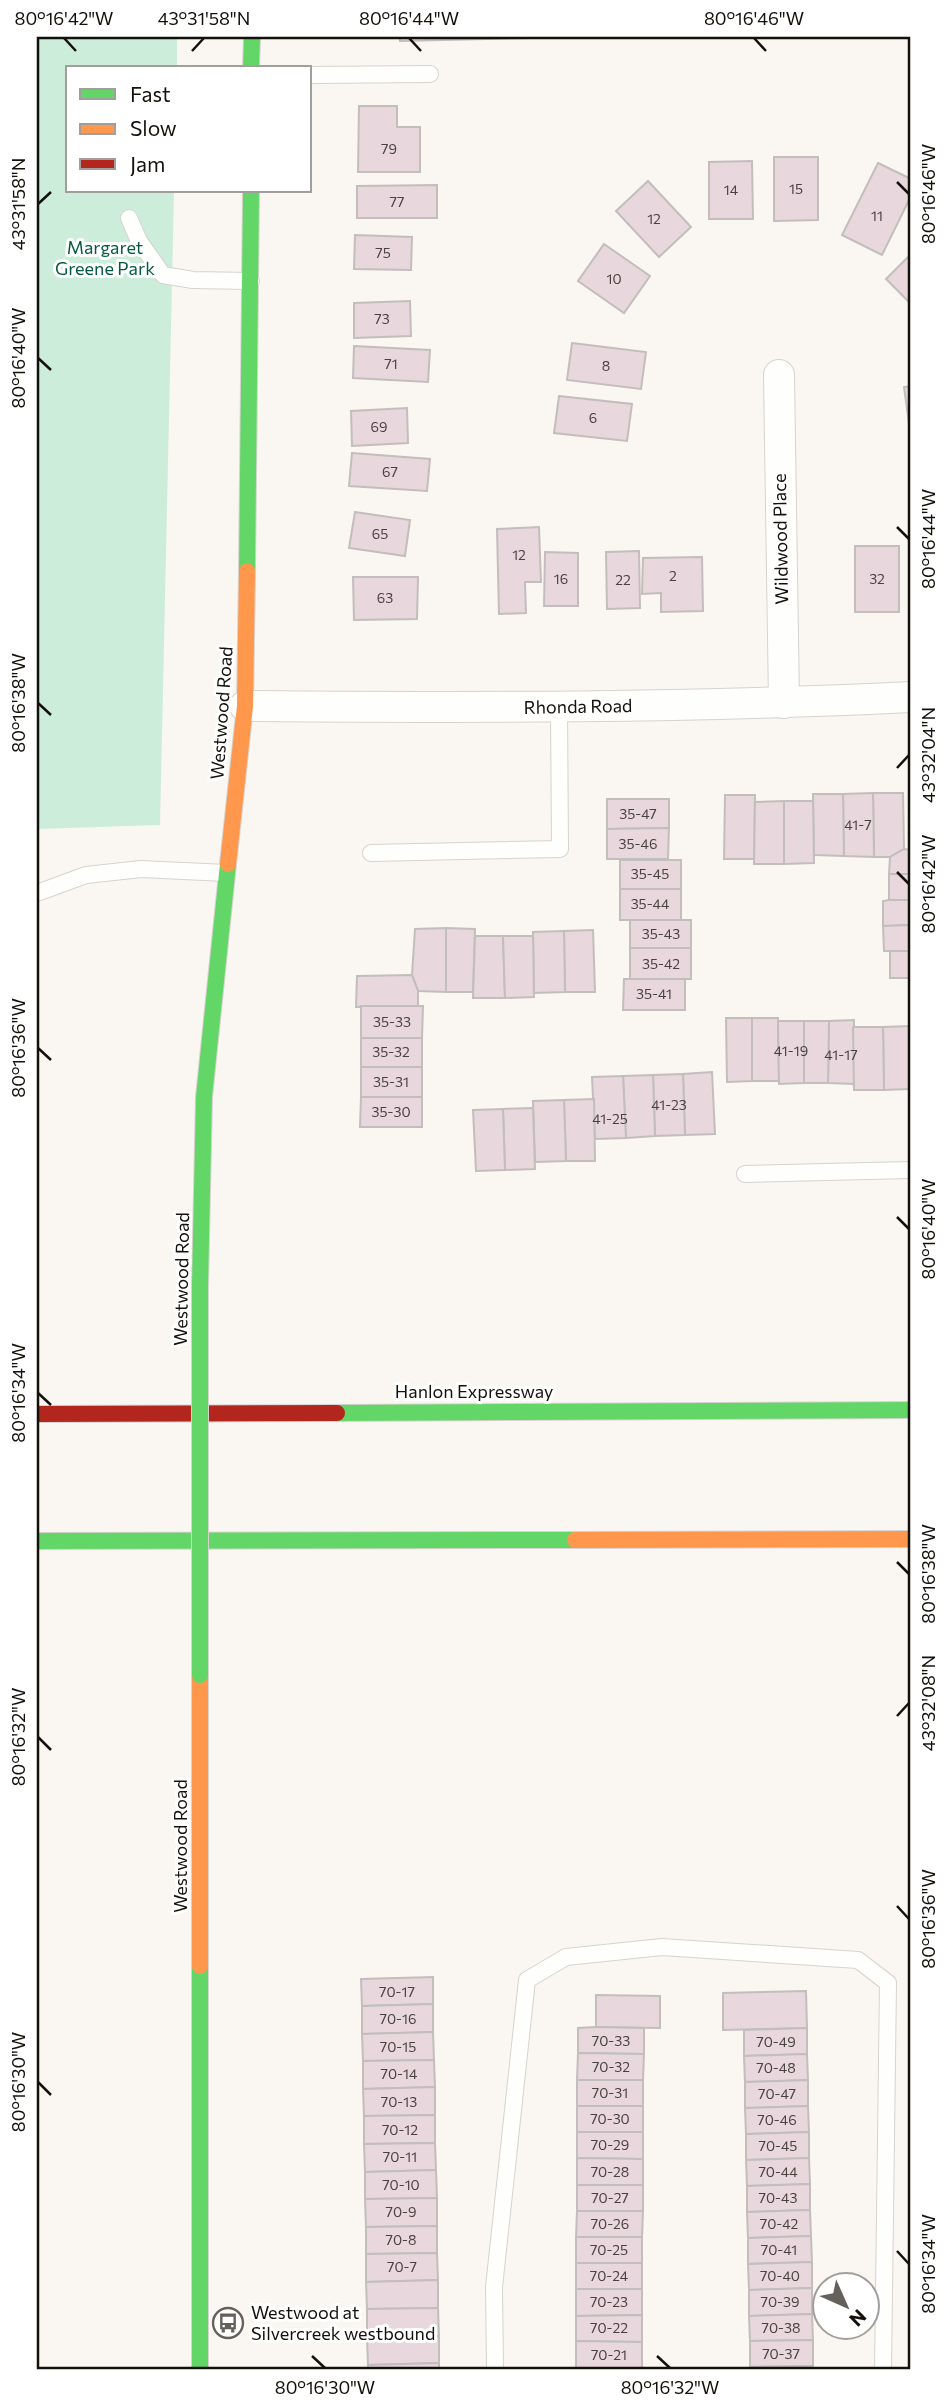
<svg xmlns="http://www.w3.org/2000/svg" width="948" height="2407" viewBox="0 0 948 2407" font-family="Commissioner,sans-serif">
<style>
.green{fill:#ccedda}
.building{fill:#e8d7dd;stroke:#c2bebd;stroke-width:2}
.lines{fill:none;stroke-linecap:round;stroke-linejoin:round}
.lane-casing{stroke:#d7d3ce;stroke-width:18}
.street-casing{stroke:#d7d3ce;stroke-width:32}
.fast-casing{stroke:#d7d3ce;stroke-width:18}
.slow-casing{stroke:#d7d3ce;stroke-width:18}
.jam-casing{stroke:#d7d3ce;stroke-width:18}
.lane{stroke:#fefefd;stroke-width:16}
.street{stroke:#fefefd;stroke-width:30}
.fast{stroke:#63d668;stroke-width:16}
.slow{stroke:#ff974d;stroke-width:16}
.jam{stroke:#b3261e;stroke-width:16}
.fast-bridge-casing{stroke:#d7d3ce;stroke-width:18;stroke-linecap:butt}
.fast-bridge{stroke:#63d668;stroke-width:16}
.ticks{fill:none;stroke:#14100b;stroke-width:2.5}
.labels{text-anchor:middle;stroke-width:6;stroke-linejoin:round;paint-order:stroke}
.number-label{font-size:14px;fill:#494240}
.park-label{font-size:18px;fill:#045a3f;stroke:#fff}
.street-label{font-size:18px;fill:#14100b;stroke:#fff}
.poi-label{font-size:18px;fill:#14100b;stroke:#fff;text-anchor:start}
.neatline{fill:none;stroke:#14100b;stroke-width:2.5}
.ticks-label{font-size:18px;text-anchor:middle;fill:#14100b}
</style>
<rect width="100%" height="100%" fill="#faf6f1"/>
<!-- green -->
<path class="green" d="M37,37H177V68H68V191H174L160,825L37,829Z"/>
<!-- building -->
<g class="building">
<path d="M400,37H579L400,41Z"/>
<path d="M359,106H397V127H420V172H358Z"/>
<path d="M774,157H818V220L774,221Z"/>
<path d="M752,161L753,219H709V162Z"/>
<path d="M878,163L911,179V196L882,255L842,235Z"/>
<path d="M648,181L691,227L659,257L616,211Z"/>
<path d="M437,185V218H357V186Z"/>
<path d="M355,235L412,237L411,270L354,269Z"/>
<path d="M604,244L650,276L624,313L578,281Z"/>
<path d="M911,254V304L886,279Z"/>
<path d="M410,301L411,336L354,338V303Z"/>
<path d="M572,343L646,352L641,389L567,380Z"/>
<path d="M354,346L430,350L428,382L353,378Z"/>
<path d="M911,386V437L904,387Z"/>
<path d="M559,396L632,404L627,441L554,433Z"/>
<path d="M407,408L408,443L352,446L351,411Z"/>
<path d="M352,453L430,459L427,491L349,486Z"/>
<path d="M355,512L410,520L405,556L349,548Z"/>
<path d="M539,527L541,582H525L526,613L499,614L497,529Z"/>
<rect x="855" y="546" width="44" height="66"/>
<path d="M639,551L640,608L607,609L606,552Z"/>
<path d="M545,552L578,553V606H544Z"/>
<path d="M702,557L703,611L661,612V593L642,594L643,558Z"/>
<path d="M353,577H418L417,619L354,620Z"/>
<path d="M873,793H903L904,849L890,857H874Z"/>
<path d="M873,793L874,857L844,856L843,794Z"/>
<path d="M813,794H843L844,856L814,855Z"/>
<path d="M725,795H755L754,859H724Z"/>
<path d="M607,799H669V828L607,829Z"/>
<path d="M784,801V864H754L755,802Z"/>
<path d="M784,801H813L814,863L784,864Z"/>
<path d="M669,828L668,859H607V829Z"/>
<path d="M904,849L911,850V874H889L890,857Z"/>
<rect x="620" y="860" width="61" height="29"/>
<rect x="889" y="874" width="22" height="26"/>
<rect x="620" y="889" width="61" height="31"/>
<path d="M889,900H911V925L883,926V901Z"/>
<rect x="630" y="920" width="61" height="28"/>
<path d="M911,925V951H884L883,926Z"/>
<path d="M446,928V992L418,991L412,975L415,929Z"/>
<path d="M446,928L475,929L473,992H446Z"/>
<path d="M593,930L595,992H565L564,931Z"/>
<path d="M564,931L565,992L534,993L533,932Z"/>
<path d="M475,936H503L505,998H473Z"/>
<path d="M503,936H533L534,997L505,998Z"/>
<rect x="630" y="948" width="61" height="31"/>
<rect x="890" y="951" width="21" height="27"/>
<path d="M412,975L418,991V1006L356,1007L357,976Z"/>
<path d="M624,979H685V1010H623Z"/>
<path d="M361,1006H423L422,1038H361Z"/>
<path d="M726,1018H752V1081L727,1082Z"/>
<path d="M752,1018H778L779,1081H752Z"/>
<path d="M854,1020V1084L828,1083L829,1021Z"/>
<path d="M778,1021H804V1083L779,1084Z"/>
<path d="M804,1021H829L828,1083H804Z"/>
<path d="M911,1026V1089L884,1090L883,1027Z"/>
<path d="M853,1027H883L884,1090H854Z"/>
<rect x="361" y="1038" width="61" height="29"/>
<rect x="361" y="1067" width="61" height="30"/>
<path d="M712,1072L715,1134L685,1135L683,1074Z"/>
<path d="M683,1074L685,1135L655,1136L653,1075Z"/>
<path d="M653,1075L655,1136L626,1138L623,1076Z"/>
<path d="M623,1076L626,1138L595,1139L592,1077Z"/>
<path d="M361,1097H422V1127H360Z"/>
<path d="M594,1099L595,1161H566L564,1100Z"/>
<path d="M564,1100L566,1161L535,1162L533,1101Z"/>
<path d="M533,1108L535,1169L505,1170L503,1109Z"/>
<path d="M503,1109L505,1170L476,1171L473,1110Z"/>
<path d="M433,1977V2004L362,2006L361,1979Z"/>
<path d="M806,1991L807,2028L723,2030V1993Z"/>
<path d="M596,1995L660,1996V2028L596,2027Z"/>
<path d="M433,2004V2032L362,2034V2006Z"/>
<path d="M596,2027L644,2028V2054L578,2053V2028Z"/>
<path d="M807,2028V2054L744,2056V2030Z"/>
<path d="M433,2032L434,2060L363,2061L362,2034Z"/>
<path d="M578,2053L644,2054L643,2080H577Z"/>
<path d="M807,2054L808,2080L745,2082L744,2056Z"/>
<path d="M434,2060L435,2087L363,2089V2061Z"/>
<rect x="577" y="2080" width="66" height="26"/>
<path d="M808,2080V2106L745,2108V2082Z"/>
<path d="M435,2087V2115L364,2116L363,2089Z"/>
<rect x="577" y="2106" width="66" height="26"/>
<path d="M808,2106L809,2132L746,2134L745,2108Z"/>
<path d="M435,2115V2143L364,2144V2116Z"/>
<path d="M577,2132H643V2159L577,2158Z"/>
<path d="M809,2132V2158L746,2160V2134Z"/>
<path d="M435,2143L436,2170L365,2172L364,2144Z"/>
<path d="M577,2158L643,2159V2185H577Z"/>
<path d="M809,2158L810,2184L747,2186L746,2160Z"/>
<path d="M436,2170L437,2198L365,2199V2172Z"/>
<path d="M810,2184V2210L747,2212V2186Z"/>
<rect x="577" y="2185" width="66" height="26"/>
<path d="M437,2198V2226L366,2227L365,2199Z"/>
<path d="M810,2210L811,2236L748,2238L747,2212Z"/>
<path d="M577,2211H643L642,2237H576Z"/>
<path d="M437,2226V2253L366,2254V2227Z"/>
<path d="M811,2236L812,2262L748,2264V2238Z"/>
<rect x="576" y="2237" width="66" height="26"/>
<path d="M437,2253L438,2280L366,2282V2254Z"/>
<path d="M812,2262V2288L749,2290L748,2264Z"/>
<rect x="576" y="2263" width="66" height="26"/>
<path d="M438,2280V2308L367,2309L366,2282Z"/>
<path d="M812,2288V2314L749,2316V2290Z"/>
<path d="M576,2289H642V2315L576,2316Z"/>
<path d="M438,2308L439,2336L367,2337V2309Z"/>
<path d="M812,2314L813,2340L750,2341L749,2316Z"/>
<path d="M642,2315V2342L576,2341V2316Z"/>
<path d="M439,2336V2363L368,2365L367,2337Z"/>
<path d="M813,2340V2366L750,2367V2341Z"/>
<path d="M576,2341L642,2342V2368H576Z"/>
<path d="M439,2363V2370H368V2365Z"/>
<path d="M813,2366L814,2370H750V2367Z"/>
<rect x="576" y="2368" width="66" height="2"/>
</g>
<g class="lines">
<!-- lane casing -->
<g class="lane-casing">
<g id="lane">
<path d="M310,75L430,74"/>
<path d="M129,218L139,241L163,275L193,280L251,281"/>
<path d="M371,853L560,849L559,707"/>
<path d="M37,893L86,875L141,869L226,873"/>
<path d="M745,1174L911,1170"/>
<path d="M495,2370L494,2287L527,1980L566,1957L662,1947L858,1960L888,1983L883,2370"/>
</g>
</g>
<!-- street casing -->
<g class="street-casing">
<g id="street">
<path d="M779,375L784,703"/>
<path d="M245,706C467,708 689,708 911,697"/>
</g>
</g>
<!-- fast casing -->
<g class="fast-casing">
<g id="fast">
<path d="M251,68L252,37"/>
<path d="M247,571L251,191"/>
<path d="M200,1285L204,1097L228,864"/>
<path d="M337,1413L911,1410"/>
<path d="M37,1541L575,1540"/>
<path d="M200,1966V2370"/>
</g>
</g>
<!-- slow casing -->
<g class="slow-casing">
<g id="slow">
<path d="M228,864L245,706L247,571"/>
<path d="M575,1540L911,1539"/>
<path d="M200,1675V1966"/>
</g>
</g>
<!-- jam casing -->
<g class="jam-casing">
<path id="jam" d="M37,1414L337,1413"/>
</g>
<!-- lane -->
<use href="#lane" class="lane"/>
<!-- street -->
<use href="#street" class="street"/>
<!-- fast -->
<use href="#fast" class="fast"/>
<!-- slow -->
<use href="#slow" class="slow"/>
<!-- jam -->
<use href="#jam" class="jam"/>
<!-- fast-bridge casing -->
<g class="fast-bridge-casing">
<path id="fast-bridge" d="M200,1285V1675"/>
</g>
<!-- fast-bridge -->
<use href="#fast-bridge" class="fast-bridge"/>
</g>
<!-- ticks -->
<path class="ticks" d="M64,38L76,51M409,38L421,51M754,38L766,51M192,51L204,38M897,182L909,194M38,204L51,192M38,358L51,370M897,527L909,539M38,703L51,715M897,768L909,755M897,872L909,884M38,1048L51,1060M897,1217L909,1229M38,1393L51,1405M897,1562L909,1574M897,1716L909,1703M38,1737L51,1750M897,1906L909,1919M38,2082L51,2095M897,2251L909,2264M312,2356L325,2368M657,2356L670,2368"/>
<!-- icons -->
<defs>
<g id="bus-ring" transform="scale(1.575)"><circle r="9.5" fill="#fff" stroke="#64605c" stroke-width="1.5"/><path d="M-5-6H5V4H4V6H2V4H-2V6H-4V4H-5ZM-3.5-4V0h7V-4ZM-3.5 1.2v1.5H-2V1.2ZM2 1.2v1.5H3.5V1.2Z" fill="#64605c"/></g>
</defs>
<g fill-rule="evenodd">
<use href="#bus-ring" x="228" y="2323"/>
</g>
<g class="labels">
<!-- number labels -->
<g class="number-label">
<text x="389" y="154">79</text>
<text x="796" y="194">15</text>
<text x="731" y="195">14</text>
<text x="397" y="207">77</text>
<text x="877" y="221">11</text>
<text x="654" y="224">12</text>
<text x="383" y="258">75</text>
<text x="614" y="284">10</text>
<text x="382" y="324">73</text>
<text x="391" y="369">71</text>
<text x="606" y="371">8</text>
<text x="593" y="423">6</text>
<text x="379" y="432">69</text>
<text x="390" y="477">67</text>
<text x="380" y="539">65</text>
<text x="519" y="560">12</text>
<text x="673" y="581">2</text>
<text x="561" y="584">16</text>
<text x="877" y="584">32</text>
<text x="623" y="585">22</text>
<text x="385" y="603">63</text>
<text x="638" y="819">35-47</text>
<text x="858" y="830">41-7</text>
<text x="638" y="849">35-46</text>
<text x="650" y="879">35-45</text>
<text x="650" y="909">35-44</text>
<text x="661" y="939">35-43</text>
<text x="661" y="969">35-42</text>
<text x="654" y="999">35-41</text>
<text x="392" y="1027">35-33</text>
<text x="791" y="1056">41-19</text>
<text x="391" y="1057">35-32</text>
<text x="841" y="1060">41-17</text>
<text x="391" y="1087">35-31</text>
<text x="669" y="1110">41-23</text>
<text x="391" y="1117">35-30</text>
<text x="610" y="1124">41-25</text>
<text x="397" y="1997">70-17</text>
<text x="398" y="2024">70-16</text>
<text x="611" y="2046">70-33</text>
<text x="776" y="2047">70-49</text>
<text x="398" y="2052">70-15</text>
<text x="611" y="2072">70-32</text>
<text x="776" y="2073">70-48</text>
<text x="399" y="2079">70-14</text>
<text x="610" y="2098">70-31</text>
<text x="777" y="2099">70-47</text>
<text x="399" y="2107">70-13</text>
<text x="610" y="2124">70-30</text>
<text x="777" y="2125">70-46</text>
<text x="400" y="2135">70-12</text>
<text x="610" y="2150">70-29</text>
<text x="778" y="2151">70-45</text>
<text x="400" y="2162">70-11</text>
<text x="610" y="2177">70-28</text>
<text x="778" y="2177">70-44</text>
<text x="401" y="2190">70-10</text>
<text x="610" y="2203">70-27</text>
<text x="778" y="2203">70-43</text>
<text x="401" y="2217">70-9</text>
<text x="610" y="2229">70-26</text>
<text x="779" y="2229">70-42</text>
<text x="401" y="2245">70-8</text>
<text x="609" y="2255">70-25</text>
<text x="779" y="2255">70-41</text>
<text x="402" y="2272">70-7</text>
<text x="609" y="2281">70-24</text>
<text x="780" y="2281">70-40</text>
<text x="609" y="2307">70-23</text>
<text x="780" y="2307">70-39</text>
<text x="609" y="2333">70-22</text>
<text x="781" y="2333">70-38</text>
<text x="781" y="2359">70-37</text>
<text x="609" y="2360">70-21</text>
</g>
<!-- park labels -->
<g class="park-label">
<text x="105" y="254">Margaret<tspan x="105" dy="21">Greene Park</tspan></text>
</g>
<!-- street labels -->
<g class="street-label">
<text transform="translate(781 539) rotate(-91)" y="6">Wildwood Place</text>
<text transform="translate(578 707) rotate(-1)" y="6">Rhonda Road</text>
<text transform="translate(222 713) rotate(-86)" y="6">Westwood Road</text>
<text transform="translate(182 1279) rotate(-89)" y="6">Westwood Road</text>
<text x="474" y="1398">Hanlon Expressway</text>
<text transform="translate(181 1846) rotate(-90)" y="6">Westwood Road</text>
</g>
<!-- poi labels -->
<g class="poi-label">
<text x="251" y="2319">Westwood at<tspan x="251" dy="21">Silvercreek westbound</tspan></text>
</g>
</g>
<!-- border -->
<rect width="948" height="2407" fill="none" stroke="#ffffff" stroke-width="77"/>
<!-- legend -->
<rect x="66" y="66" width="245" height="126" fill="#ffffff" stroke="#a19f9d" stroke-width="2"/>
<rect x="80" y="89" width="35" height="10" fill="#63d668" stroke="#a19f9d" stroke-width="2"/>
<text x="130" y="102" font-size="21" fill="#14100b">Fast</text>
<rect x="80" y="124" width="35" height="10" fill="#ff974d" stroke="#a19f9d" stroke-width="2"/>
<text x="130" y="136" font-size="21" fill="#14100b">Slow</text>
<rect x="80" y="159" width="35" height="10" fill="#b3261e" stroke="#a19f9d" stroke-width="2"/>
<text x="130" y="172" font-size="21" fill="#14100b">Jam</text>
<!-- north arrow -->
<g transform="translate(846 2306) rotate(135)"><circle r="33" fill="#ffffff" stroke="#a19f9d" stroke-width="2"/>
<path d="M0-5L12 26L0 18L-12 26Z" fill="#64605c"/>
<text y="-10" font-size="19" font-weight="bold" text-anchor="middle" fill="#14100b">N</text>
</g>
<rect x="38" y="38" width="871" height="2330" class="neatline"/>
<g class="ticks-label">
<text x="64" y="25">80°16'42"W</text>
<text x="204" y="25">43°31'58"N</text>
<text x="409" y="25">80°16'44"W</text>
<text x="754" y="25">80°16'46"W</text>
<text transform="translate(929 194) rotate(-90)" y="6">80°16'46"W</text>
<text transform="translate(19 204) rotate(-90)" y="6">43°31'58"N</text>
<text transform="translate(19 358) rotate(-90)" y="6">80°16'40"W</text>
<text transform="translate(929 539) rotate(-90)" y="6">80°16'44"W</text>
<text transform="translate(19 703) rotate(-90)" y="6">80°16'38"W</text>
<text transform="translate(929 755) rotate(-90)" y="6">43°32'04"N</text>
<text transform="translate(929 884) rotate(-90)" y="6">80°16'42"W</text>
<text transform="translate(19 1048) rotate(-90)" y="6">80°16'36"W</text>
<text transform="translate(929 1229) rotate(-90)" y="6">80°16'40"W</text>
<text transform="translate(19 1393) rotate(-90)" y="6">80°16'34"W</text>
<text transform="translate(929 1574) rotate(-90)" y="6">80°16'38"W</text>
<text transform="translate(929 1703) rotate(-90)" y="6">43°32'08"N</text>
<text transform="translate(19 1737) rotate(-90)" y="6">80°16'32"W</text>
<text transform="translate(929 1919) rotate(-90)" y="6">80°16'36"W</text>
<text transform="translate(19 2082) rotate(-90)" y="6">80°16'30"W</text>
<text transform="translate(929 2264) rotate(-90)" y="6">80°16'34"W</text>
<text x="325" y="2394">80°16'30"W</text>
<text x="670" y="2394">80°16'32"W</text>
</g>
</svg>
